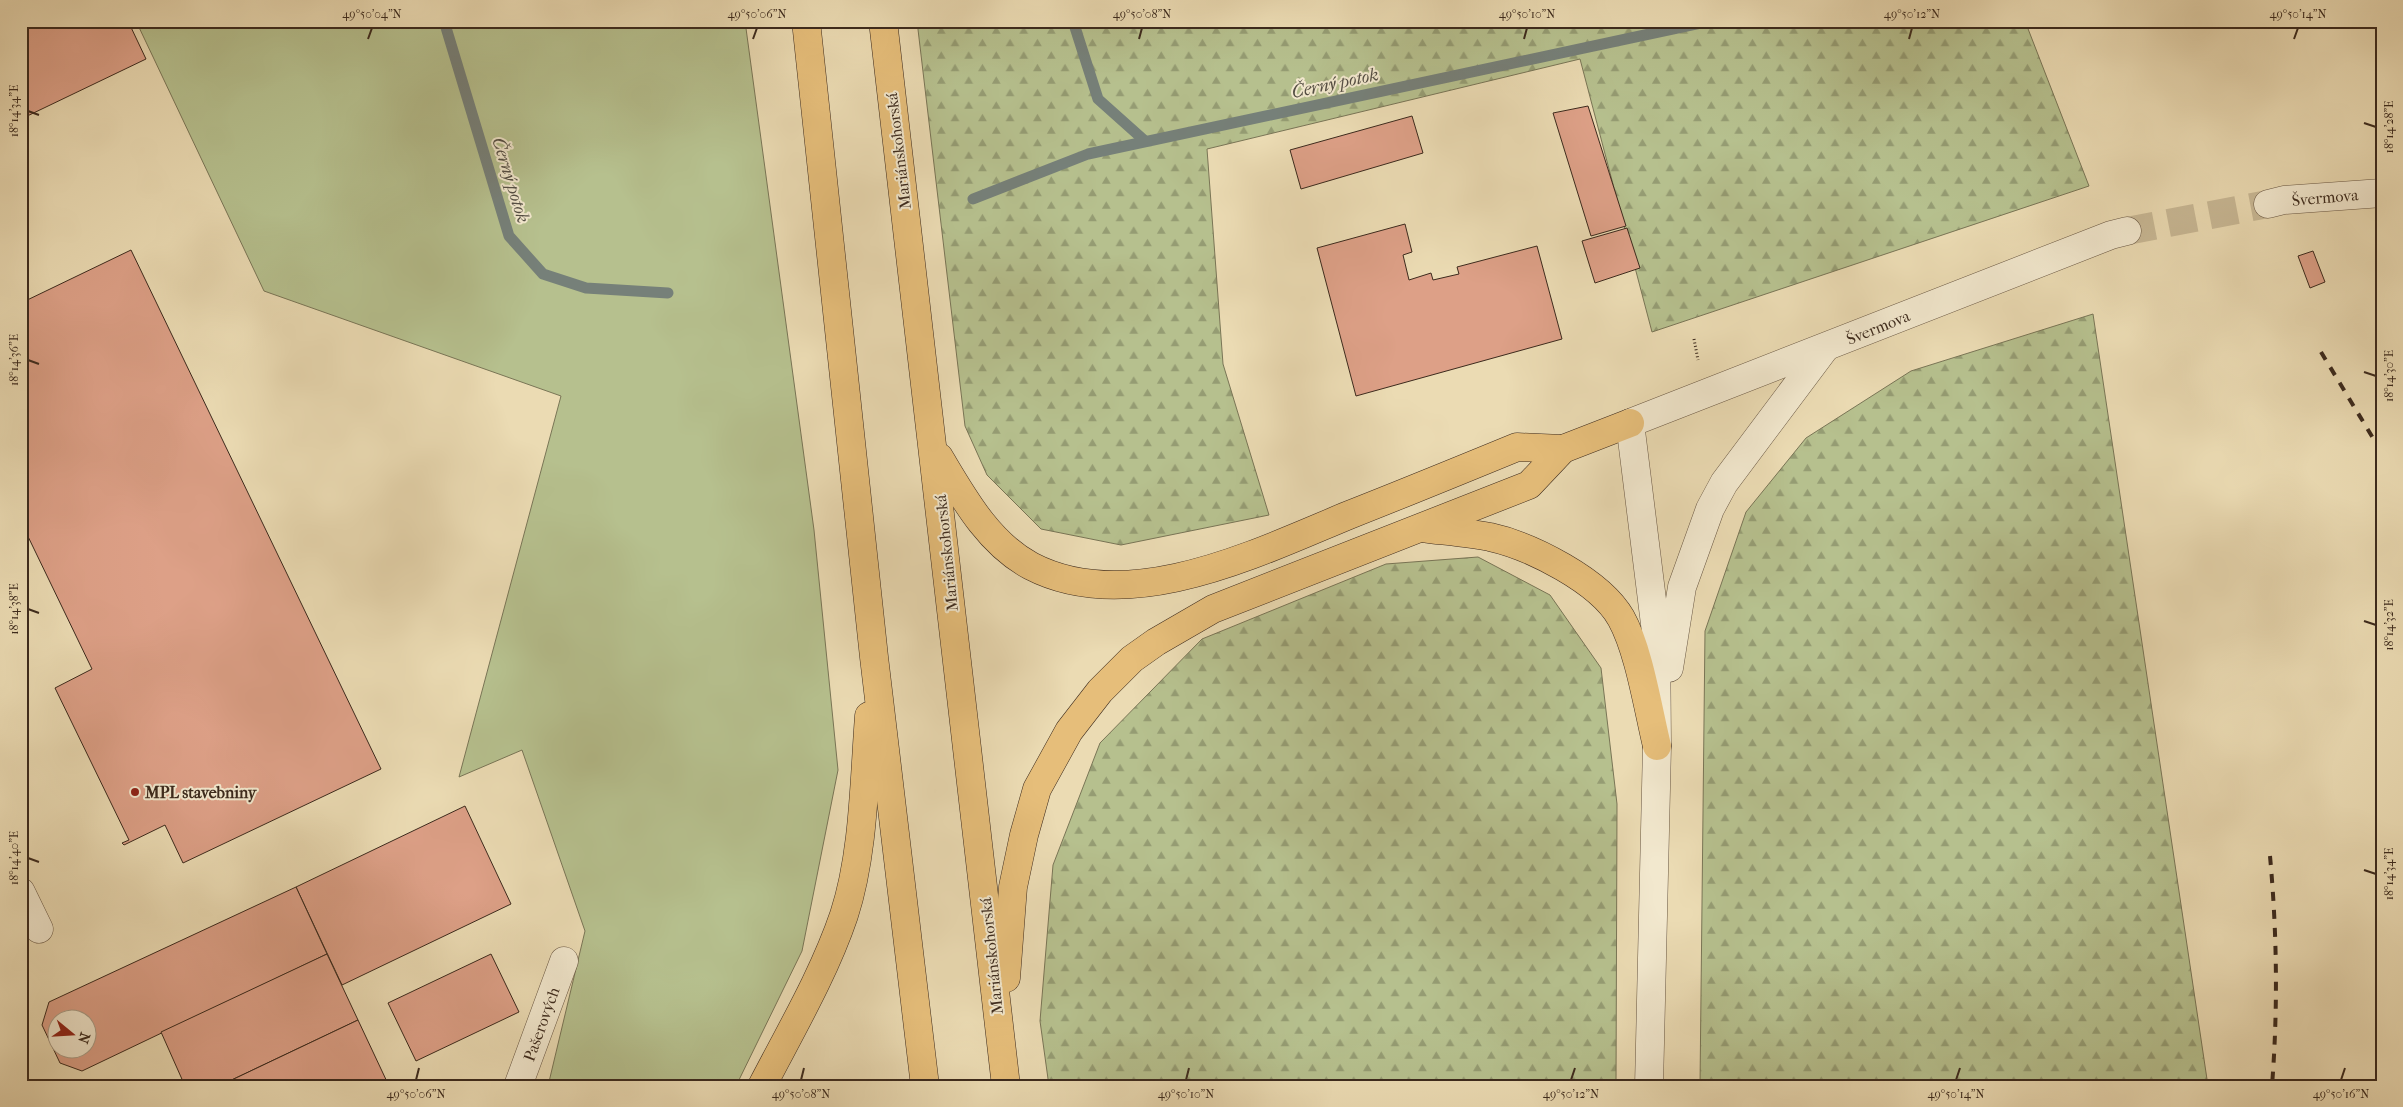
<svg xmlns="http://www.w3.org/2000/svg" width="2403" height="1107" viewBox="0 0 2403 1107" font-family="'IM FELL French Canon',serif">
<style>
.grass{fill:#b6c08e;stroke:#797556}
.forest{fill:url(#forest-firs);stroke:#797556}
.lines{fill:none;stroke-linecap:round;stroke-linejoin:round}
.stream{stroke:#768079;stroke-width:11}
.building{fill:#dda087;stroke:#3c2a1d;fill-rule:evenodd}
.minor-tunnel{stroke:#c8b895;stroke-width:28;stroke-dasharray:28 14;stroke-linecap:butt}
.minor-casing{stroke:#685642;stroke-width:29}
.major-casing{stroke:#3c2a1d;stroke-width:29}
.path{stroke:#3c2a1d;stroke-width:3;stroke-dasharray:1 2.5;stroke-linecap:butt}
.minor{stroke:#f2e8ce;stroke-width:28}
.major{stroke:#e6be7a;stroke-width:28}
.rail{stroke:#3c2a1d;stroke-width:4;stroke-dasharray:9 9;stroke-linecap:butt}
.ticks{fill:none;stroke:#3c2a1d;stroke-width:2}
.poi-dot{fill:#8f2418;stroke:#f2e8ce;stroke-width:2}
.labels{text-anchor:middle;stroke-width:4;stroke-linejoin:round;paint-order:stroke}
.street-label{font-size:16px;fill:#3c2a1d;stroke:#f2e8ce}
.poi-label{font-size:16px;font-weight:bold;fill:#3c2a1d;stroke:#f2e8ce;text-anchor:start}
.water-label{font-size:18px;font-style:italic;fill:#544e44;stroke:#f2e8ce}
.neatline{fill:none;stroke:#3c2a1d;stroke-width:2}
.ticks-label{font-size:12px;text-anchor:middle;fill:#3c2a1d}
</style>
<defs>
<pattern id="forest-firs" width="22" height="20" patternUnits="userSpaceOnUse" patternTransform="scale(1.25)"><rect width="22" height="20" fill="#b6c08e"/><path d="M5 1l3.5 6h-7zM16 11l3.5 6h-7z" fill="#959c73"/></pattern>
</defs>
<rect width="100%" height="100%" fill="#ebdbb3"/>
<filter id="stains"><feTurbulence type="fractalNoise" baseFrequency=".004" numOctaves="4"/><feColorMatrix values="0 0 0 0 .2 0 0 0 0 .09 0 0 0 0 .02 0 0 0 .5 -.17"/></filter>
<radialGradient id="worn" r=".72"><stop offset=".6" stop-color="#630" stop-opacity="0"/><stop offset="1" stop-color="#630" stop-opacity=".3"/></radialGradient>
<!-- grass -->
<path class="grass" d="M136,21H745L814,530L838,770L802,951L736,1086H548L585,931L522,750L459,777L561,396L264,291Z"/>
<!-- forest -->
<g class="forest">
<path d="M917,21H2025L2089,186L1652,332L1580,59L1207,149L1223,364L1269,515L1121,545L1041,529L987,475L965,426Z"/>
<path d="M2093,314L2208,1086H1700L1705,631L1746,512L1806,438L1911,371Z"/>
<path d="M1478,557L1550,595L1601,668L1617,804L1616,1086H1049L1040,1021L1053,865L1100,743L1202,639L1386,564Z"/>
</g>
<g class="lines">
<!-- stream -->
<g class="stream">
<path d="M444,21L509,236L543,274L586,288L668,293"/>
<path d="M1073,21L1098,99L1145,141"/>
<path d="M973,199L1088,154L1710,21"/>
</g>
</g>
<!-- building -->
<g class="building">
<path d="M21,21H128L146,59L21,119Z"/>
<path d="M1588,106L1626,226L1591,236L1553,113Z"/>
<path d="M1412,116L1423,153L1301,189L1290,150Z"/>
<path d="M1405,224L1412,252L1403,255L1409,280L1431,273L1433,280L1459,274L1457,267L1537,246L1562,339L1356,396L1317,248Z"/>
<path d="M1627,228L1640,268L1595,283L1582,241Z"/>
<path d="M131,250L381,769L183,863L165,825L124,845L122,843L129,840L55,688L92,669L21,522V303Z"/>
<path d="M2313,251L2325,282L2310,288L2298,256Z"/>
<path d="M465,806L511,904L342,985L296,887Z"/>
<path d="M296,887L327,954L82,1071L60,1063L42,1025L49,1002ZM58,1020H88V1050H58Z"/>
<path d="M327,954L358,1020L219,1086H185L161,1032Z"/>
<path d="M491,954L519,1012L416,1061L388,1003Z"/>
<path d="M358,1020L389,1086H219Z"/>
</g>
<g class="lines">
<!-- minor-tunnel -->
<path class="minor-tunnel" d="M2127,231L2268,204"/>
<!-- minor casing -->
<g class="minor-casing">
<g id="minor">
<path d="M2268,204L2284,200L2382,193"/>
<path d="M1669,668L1682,587L1710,509L1724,483L1825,348"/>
<path d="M21,892L39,929"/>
<path d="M518,1086L564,961"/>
<path d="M1649,1086L1657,746L1656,632L1630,423L2111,235L2127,231"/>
</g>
</g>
<!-- major casing -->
<g class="major-casing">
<g id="major">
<path d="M806,21L874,657L925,1086"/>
<path d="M883,21L1006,1086"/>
<path d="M939,457C963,497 988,543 1031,566C1129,617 1257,553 1349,515C1405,493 1461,470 1517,447L1563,449L1630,423"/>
<path d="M1422,528C1445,531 1468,533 1490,537C1531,546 1600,581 1621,618C1639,650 1648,709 1657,746"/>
<path d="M1006,978L1013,887L1024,835L1037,789L1069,731L1100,691L1132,659L1156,642L1213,609L1529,485L1563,449"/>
<path d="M762,1086C791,1030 824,974 844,915C864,854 864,780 869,716"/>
</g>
</g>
<!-- path -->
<path class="path" d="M1694,339L1698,360"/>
<!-- minor -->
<use href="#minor" class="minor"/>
<!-- major -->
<use href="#major" class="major"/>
<!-- rail -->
<g class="rail">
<path d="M2321,352L2382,453"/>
<path d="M2270,856C2277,933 2278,1008 2272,1086"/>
</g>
</g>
<!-- ticks -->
<path class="ticks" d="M368,39L372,28M753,39L757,28M1139,39L1142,28M1524,39L1527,28M1909,39L1912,28M2294,39L2298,28M28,111L39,115M2364,123L2376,127M28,360L39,364M2364,372L2376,376M28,609L39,613M2364,621L2376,625M28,858L39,862M2364,870L2376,874M416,1080L419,1068M801,1080L804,1068M1186,1080L1189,1068M1571,1080L1575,1068M1956,1080L1960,1068M2341,1080L2345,1068"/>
<!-- markers -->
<circle class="poi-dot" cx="135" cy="792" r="5"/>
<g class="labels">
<!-- street labels -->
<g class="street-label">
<text transform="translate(898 151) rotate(-97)" y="6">Mariánskohorská</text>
<text transform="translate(2325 197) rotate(-5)" y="6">Švermova</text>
<text transform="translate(1878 327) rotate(-22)" y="6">Švermova</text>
<text transform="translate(946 553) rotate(-96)" y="6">Mariánskohorská</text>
<text transform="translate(991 956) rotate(-96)" y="6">Mariánskohorská</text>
<text transform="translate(541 1024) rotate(-70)" y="6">Pašerových</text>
</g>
<!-- poi labels -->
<g class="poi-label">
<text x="145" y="798">MPL stavebniny</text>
</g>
<!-- water labels -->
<g class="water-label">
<text transform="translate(1335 83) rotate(-12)" y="6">Černý potok</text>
<text transform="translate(511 180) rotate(73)" y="6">Černý potok</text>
</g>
</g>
<!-- margin -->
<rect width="2403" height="1107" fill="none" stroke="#ebdbb3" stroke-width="55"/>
<!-- north arrow -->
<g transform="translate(72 1034) rotate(108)"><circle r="24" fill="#f2e8ce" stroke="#a99c87"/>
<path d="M0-4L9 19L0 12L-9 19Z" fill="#8f2418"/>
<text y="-8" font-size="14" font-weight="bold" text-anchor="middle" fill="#3c2a1d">N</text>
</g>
<rect x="28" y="28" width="2348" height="1052" class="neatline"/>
<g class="ticks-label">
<text x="372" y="18">49°50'04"N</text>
<text x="757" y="18">49°50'06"N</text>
<text x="1142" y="18">49°50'08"N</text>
<text x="1527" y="18">49°50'10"N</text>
<text x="1912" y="18">49°50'12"N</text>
<text x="2298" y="18">49°50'14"N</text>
<text transform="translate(14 111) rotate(-90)" y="4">18°14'34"E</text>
<text transform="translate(2389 127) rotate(-90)" y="4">18°14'28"E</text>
<text transform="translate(14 360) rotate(-90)" y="4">18°14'36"E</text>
<text transform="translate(2389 376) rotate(-90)" y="4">18°14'30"E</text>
<text transform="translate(14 609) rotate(-90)" y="4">18°14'38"E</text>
<text transform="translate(2389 625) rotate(-90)" y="4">18°14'32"E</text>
<text transform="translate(14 858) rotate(-90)" y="4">18°14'40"E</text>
<text transform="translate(2389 874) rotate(-90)" y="4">18°14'34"E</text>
<text x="416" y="1098">49°50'06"N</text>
<text x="801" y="1098">49°50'08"N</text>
<text x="1186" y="1098">49°50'10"N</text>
<text x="1571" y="1098">49°50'12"N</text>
<text x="1956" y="1098">49°50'14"N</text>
<text x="2341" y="1098">49°50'16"N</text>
</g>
<rect width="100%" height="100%" filter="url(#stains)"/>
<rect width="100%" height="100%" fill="url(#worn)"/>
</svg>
